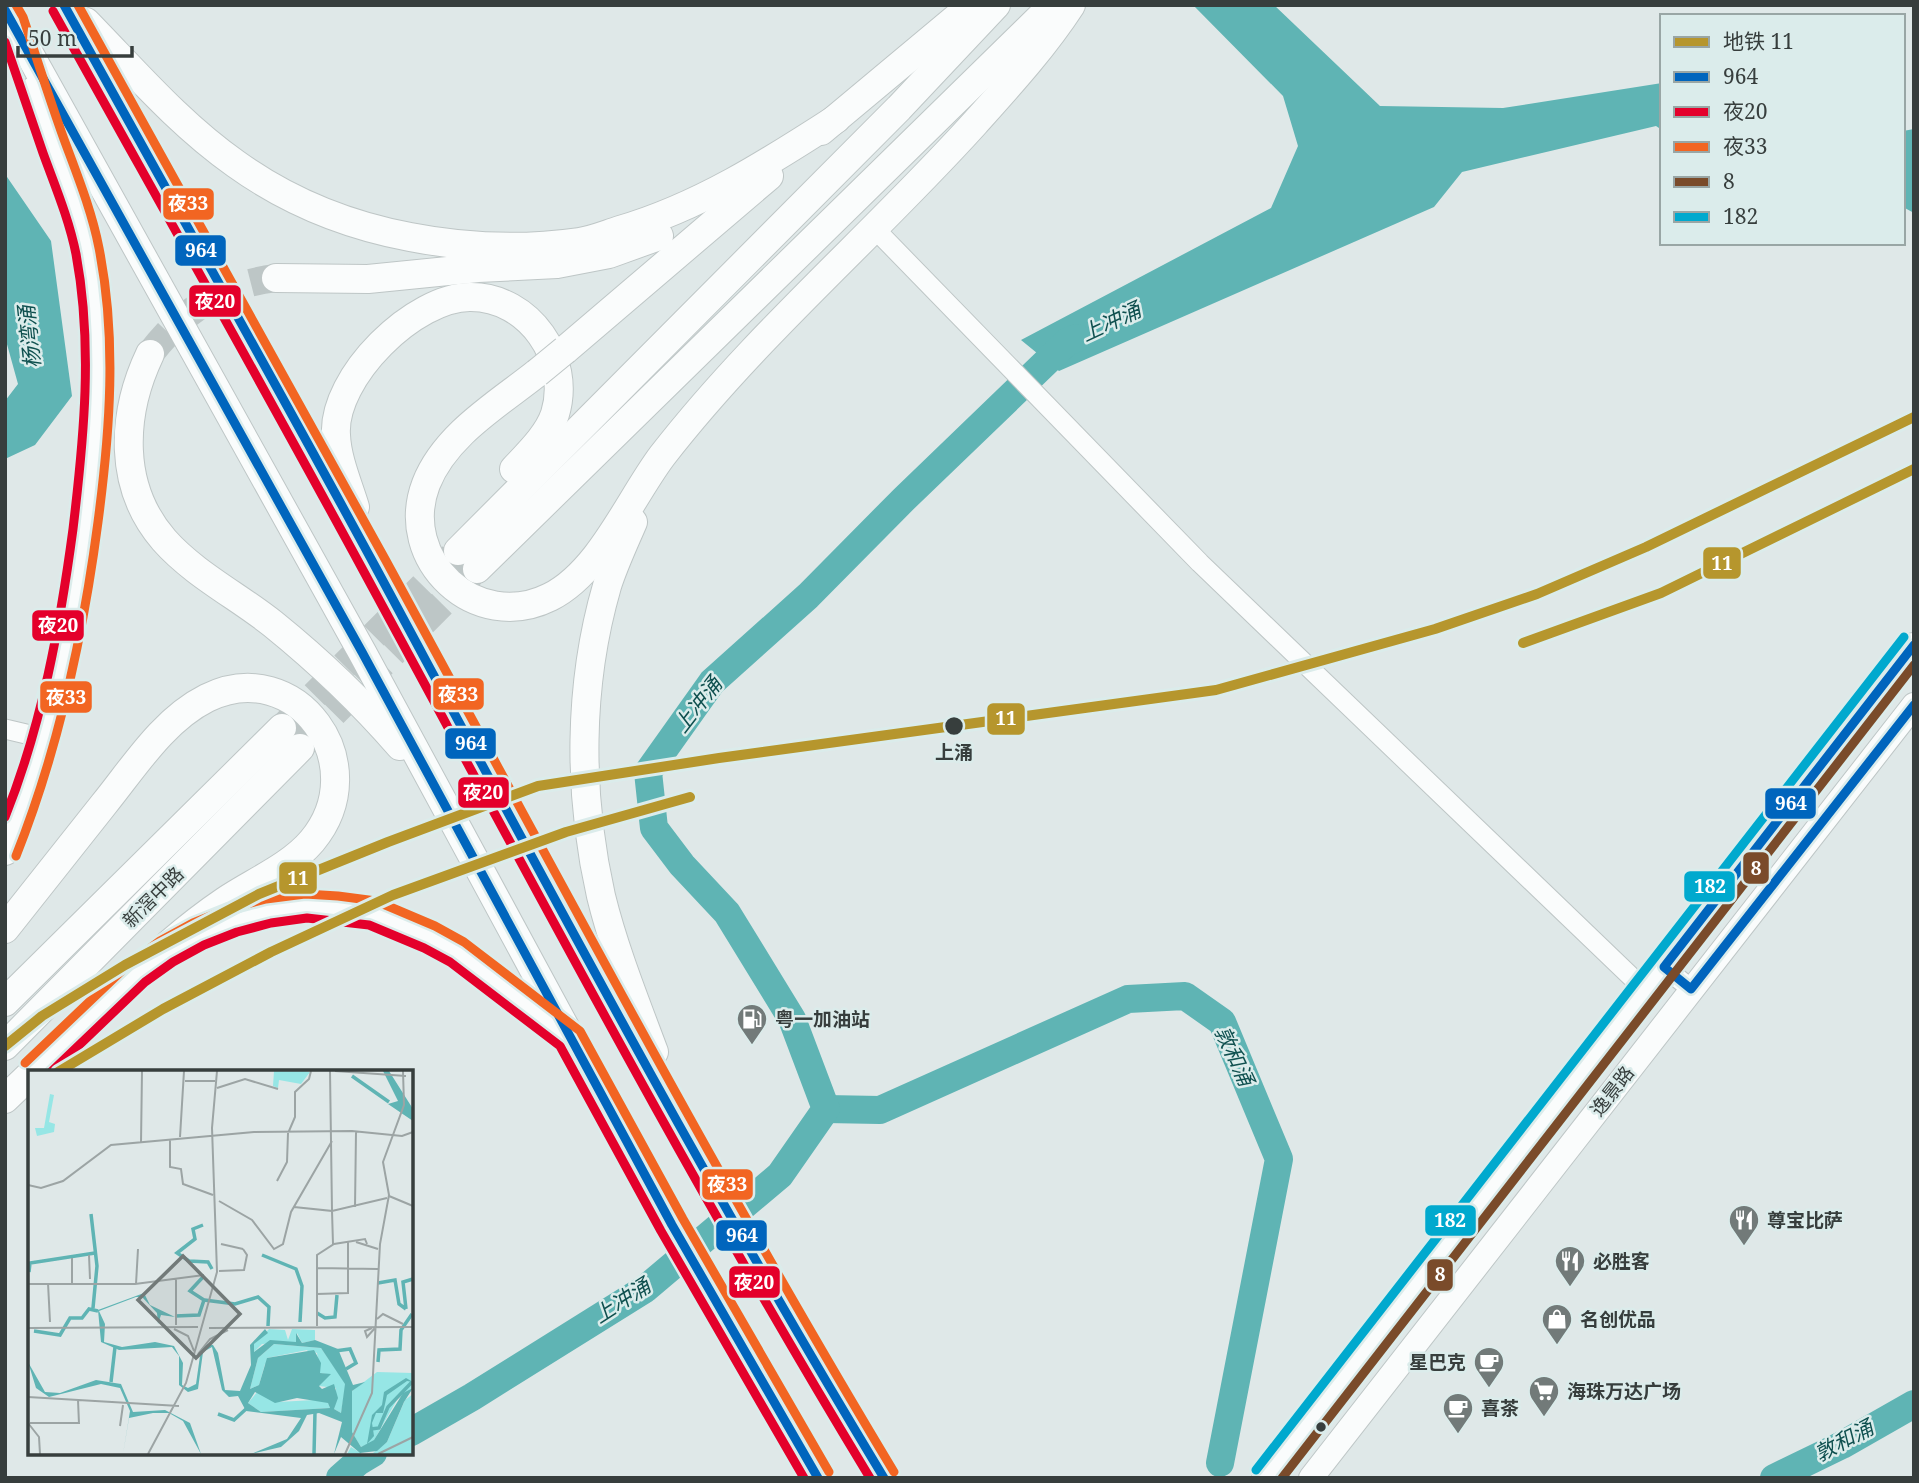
<svg xmlns="http://www.w3.org/2000/svg" width="1919" height="1483" viewBox="0 0 1919 1483" font-family="'Noto Serif','Noto Sans SC',serif">
<style>
.water{fill:#5fb4b4}
.lines{fill:none;stroke-linecap:round;stroke-linejoin:round}
.river{stroke:#5fb4b4;stroke-width:28}
.highway-tunnel{stroke:#bdc6c6;stroke-width:28;stroke-dasharray:28 14;stroke-linecap:butt}
.minor-casing{stroke:#bec6c6;stroke-width:21}
.major-casing{stroke:#bec6c6;stroke-width:26}
.highway-casing{stroke:#bec6c6;stroke-width:30}
.minor{stroke:#fafcfc;stroke-width:19}
.major{stroke:#fafcfc;stroke-width:24}
.highway{stroke:#fafcfc;stroke-width:28}
.highway-bridge-casing{stroke:#bec6c6;stroke-width:30;stroke-linecap:butt}
.highway-bridge{stroke:#fafcfc;stroke-width:28}
.bus-1-casing{stroke:#dbeceb;stroke-width:14}
.bus-2-casing{stroke:#dbeceb;stroke-width:14}
.bus-3-casing{stroke:#dbeceb;stroke-width:14}
.bus-4-casing{stroke:#dbeceb;stroke-width:14}
.bus-5-casing{stroke:#dbeceb;stroke-width:14}
.bus-1{stroke:#0065bd;stroke-width:9}
.bus-2{stroke:#e4002b;stroke-width:9}
.bus-3{stroke:#f26522;stroke-width:9}
.bus-4{stroke:#7a4b2a;stroke-width:9}
.bus-5{stroke:#00a9ce;stroke-width:9}
.metro-1-casing{stroke:#dbeceb;stroke-width:16}
.metro-1{stroke:#b6962d;stroke-width:10}
.stop-dot{fill:#373e3d;stroke:#dbeceb;stroke-width:2.5}
.labels{text-anchor:middle;stroke-width:5;stroke-linejoin:round;paint-order:stroke}
.stop-label{font-size:19px;font-weight:bold;fill:#373e3d;stroke:#dbeceb}
.street-label{font-size:19px;fill:#373e3d;stroke:#dbeceb}
.poi-label{font-size:19px;font-weight:bold;fill:#373e3d;stroke:#dbeceb;text-anchor:start}
.water-label{font-size:21px;font-style:italic;fill:#0f504f;stroke:#dbeceb}
.inset-river{fill:none;stroke:#5fb4b4;stroke-width:3.5}
.inset-road{fill:none;stroke:#9ca4a4;stroke-width:2}
.view{fill:#727a79;fill-opacity:0.15;stroke:#727a79;stroke-width:3.5}
.inset-edge{fill:none;stroke:#373e3d;stroke-width:3.5}
.line-badge{stroke:#dbeceb;stroke-width:2.5}
.badge-label{font-size:19px;text-anchor:middle;font-weight:bold;fill:#fff}
</style>
<rect width="100%" height="100%" fill="#dfe8e8"/>
<!-- water -->
<g class="water">
<path d="M1193,5H1274L1380,106L1503,108L1662,83V130L1656,126L1462,172L1434,207L1059,371L1021,340L1271,208L1298,146L1283,96Z"/>
<path d="M1914,129V213L1903,207V131Z"/>
<path d="M5,174L51,241L72,396L35,445L5,459V401L18,384L5,337Z"/>
</g>
<g class="lines">
<!-- river -->
<g class="river">
<path d="M826,1109L880,1110L1128,999L1185,996L1222,1022L1279,1159L1220,1463"/>
<path d="M411,1432L472,1397L645,1289L780,1175L826,1109L792,1019L727,913L682,865L654,828L648,772L712,682L808,596L904,499L1067,342L1077,338"/>
<path d="M340,1478L358,1462L373,1453"/>
<path d="M1774,1478L1842,1445L1914,1404"/>
</g>
<!-- highway-tunnel -->
<g class="highway-tunnel">
<path d="M150,354C184,310 220,285 276,278"/>
<path d="M285,725L456,553"/>
<path d="M304,743L472,573"/>
</g>
<!-- minor casing -->
<g class="minor-casing">
<g id="minor">
<path d="M874,228L1200,563L1646,991"/>
<path d="M5,729L43,738"/>
<path d="M1664,967L1691,989"/>
</g>
</g>
<!-- major casing -->
<g class="major-casing">
<g id="major">
<path d="M1266,1478L1914,645"/>
<path d="M1311,1478L1914,705"/>
</g>
</g>
<!-- highway casing -->
<g class="highway-casing">
<g id="highway">
<path d="M64,5L373,563L595,974L815,1364L884,1478"/>
<path d="M5,10L362,652L672,1225L771,1399L818,1478"/>
<path d="M86,22C134,71 179,124 236,164C289,202 346,225 410,237C466,248 522,250 579,242C593,240 607,234 620,230C699,207 768,163 836,119"/>
<path d="M821,131L972,5"/>
<path d="M276,278L368,279L478,268L557,264L609,254L659,236"/>
<path d="M565,350L769,176"/>
<path d="M150,354C121,415 118,487 164,540C194,574 238,596 273,624C320,662 361,701 400,746"/>
<path d="M537,373C498,404 445,435 426,484C397,560 476,634 550,597C600,572 629,500 662,456C755,336 873,236 975,123C1009,85 1043,48 1071,5"/>
<path d="M355,507C348,484 337,459 336,435C332,377 415,296 471,297C529,297 572,359 555,414C548,435 529,453 514,469"/>
<path d="M633,522C624,543 614,564 607,586C578,686 578,794 601,896C614,949 635,1001 654,1052"/>
<path d="M458,551L899,108L996,5"/>
<path d="M477,569L1053,5"/>
<path d="M5,851C53,740 75,619 89,500C99,417 106,329 87,246C74,193 52,142 35,90"/>
<path d="M5,929C38,887 71,846 104,804C134,767 163,720 207,698C296,654 376,764 312,841C290,867 253,882 225,901C182,930 145,965 107,1000"/>
<path d="M199,934C358,866 441,936 563,1032"/>
<path d="M5,1002L282,728"/>
<path d="M5,1046L300,748"/>
<path d="M33,1072L119,989"/>
<path d="M5,1099L30,1075"/>
<path d="M1266,1478V1477"/>
</g>
</g>
<!-- minor -->
<use href="#minor" class="minor"/>
<!-- major -->
<use href="#major" class="major"/>
<!-- highway -->
<use href="#highway" class="highway"/>
<!-- highway-bridge casing -->
<g class="highway-bridge-casing">
<path id="highway-bridge" d="M537,373L565,350"/>
</g>
<!-- highway-bridge -->
<use href="#highway-bridge" class="highway-bridge"/>
<!-- bus-1 casing -->
<g class="bus-1-casing">
<g id="bus-1">
<path d="M64,5C168,193 274,380 376,568C541,874 704,1181 884,1478"/>
<path d="M5,10L362,652L672,1225L818,1478"/>
<path d="M1914,645L1664,967L1691,989L1914,705"/>
</g>
</g>
<!-- bus-2 casing -->
<g class="bus-2-casing">
<g id="bus-2">
<path d="M53,11C157,198 262,384 364,572C529,876 690,1182 870,1478"/>
<path d="M5,42C18,79 30,116 43,153C55,186 69,219 76,254C93,345 84,437 73,529C60,626 42,725 5,817"/>
<path d="M51,1072L145,982L173,962L204,945L237,932L271,923L307,918L369,925L424,948L450,962L560,1046L661,1231L804,1478"/>
</g>
</g>
<!-- bus-3 casing -->
<g class="bus-3-casing">
<g id="bus-3">
<path d="M16,5L23,17C37,59 50,101 65,142C78,177 92,212 99,248C117,339 110,431 98,522C83,637 59,748 16,856"/>
<path d="M78,5C180,190 284,374 385,559C552,865 714,1173 894,1472"/>
<path d="M25,1063L130,963L160,941L193,923L228,909L266,899L305,894L338,896L376,901L435,926L464,942L580,1031L683,1219L829,1472"/>
</g>
</g>
<!-- bus-4 casing -->
<g class="bus-4-casing">
<path id="bus-4" d="M1282,1478L1914,665"/>
</g>
<!-- bus-5 casing -->
<g class="bus-5-casing">
<path id="bus-5" d="M1256,1470L1904,637"/>
</g>
<!-- bus-1 -->
<use href="#bus-1" class="bus-1"/>
<!-- bus-2 -->
<use href="#bus-2" class="bus-2"/>
<!-- bus-3 -->
<use href="#bus-3" class="bus-3"/>
<!-- bus-4 -->
<use href="#bus-4" class="bus-4"/>
<!-- bus-5 -->
<use href="#bus-5" class="bus-5"/>
<!-- metro-1 casing -->
<g class="metro-1-casing">
<g id="metro-1">
<path d="M1523,643L1661,593L1914,469"/>
<path d="M5,1046L42,1016L125,965L259,894L388,842L538,786L719,758L1216,690L1435,629L1537,594L1646,547L1914,417"/>
<path d="M58,1072L163,1009L271,952L393,895L566,832L690,797"/>
</g>
</g>
<!-- metro-1 -->
<use href="#metro-1" class="metro-1"/>
</g>
<!-- icons -->
<defs>
<g id="fuel-pin" transform="scale(1.575)"><path d="M0 17L-7.5 6A9.5 9.5 0 1 1 7.5 6Z" fill="#727a79" stroke="#dbeceb"/><path d="M-5.5-6h7V0h2V4h1.3V-2.5L3-4.5l.8-.8L6-3V5H2.5V1h-1V6h-7ZM-4.2-4.7v3.2H.2V-4.7Z" fill="#fff"/></g>
<g id="restaurant-pin" transform="scale(1.575)"><path d="M0 17L-7.5 6A9.5 9.5 0 1 1 7.5 6Z" fill="#727a79" stroke="#dbeceb"/><path d="M-5-6h1v4h1v-4h1v4h1v-4h1v5L-1.5 .5V6h-2V.5L-5-1ZM5-6V6H3V1.5H1.5Q1.5-4 5-6Z" fill="#fff"/></g>
<g id="shop-pin" transform="scale(1.575)"><path d="M0 17L-7.5 6A9.5 9.5 0 1 1 7.5 6Z" fill="#727a79" stroke="#dbeceb"/><path d="M-5-2.5h2.3a2.7 3.5 0 0 1 5.4 0H5L5.5 6h-11ZM-1.5-2.5h3a1.5 2.3 0 0 0-3 0Z" fill="#fff"/></g>
<g id="cafe-pin" transform="scale(1.575)"><path d="M0 17L-7.5 6A9.5 9.5 0 1 1 7.5 6Z" fill="#727a79" stroke="#dbeceb"/><path d="M-5.5-4.5H6V0H3Q3 3.5 0 3.5H-2.5Q-5.5 3.5-5.5 0ZM3-3.2v2h1.7v-2ZM-6 4.5H4V6H-6Z" fill="#fff"/></g>
<g id="supermarket-pin" transform="scale(1.575)"><path d="M0 17L-7.5 6A9.5 9.5 0 1 1 7.5 6Z" fill="#727a79" stroke="#dbeceb"/><path d="M-6-5.5h2.5l.6 2H6L4.5 2H-2.5L-4.4-4H-6ZM-1.5 3.2a1.3 1.3 0 1 0 .1 0ZM3 3.2a1.3 1.3 0 1 0 .1 0Z" fill="#fff"/></g>
</defs>
<g fill-rule="evenodd">
<use href="#fuel-pin" x="752" y="1019"/>
<use href="#restaurant-pin" x="1744" y="1220"/>
<use href="#restaurant-pin" x="1570" y="1261"/>
<use href="#shop-pin" x="1557" y="1319"/>
<use href="#cafe-pin" x="1489" y="1362"/>
<use href="#supermarket-pin" x="1544" y="1391"/>
<use href="#cafe-pin" x="1458" y="1408"/>
</g>
<!-- markers -->
<g class="stop-dot">
<circle cx="954" cy="726" r="10"/>
<circle cx="1321" cy="1427" r="6"/>
</g>
<g class="labels">
<!-- stop labels -->
<g class="stop-label">
<text x="954" y="759">上涌</text>
</g>
<!-- street labels -->
<g class="street-label">
<text transform="translate(153 897) rotate(-45)" y="7">新滘中路</text>
<text transform="translate(1612 1091) rotate(-52)" y="7">逸景路</text>
</g>
<!-- poi labels -->
<g class="poi-label">
<text x="775" y="1026">粤一加油站</text>
<text x="1767" y="1227">尊宝比萨</text>
<text x="1593" y="1268">必胜客</text>
<text x="1580" y="1326">名创优品</text>
<text x="1466" y="1369" text-anchor="end">星巴克</text>
<text x="1567" y="1398">海珠万达广场</text>
<text x="1481" y="1415">喜茶</text>
</g>
<!-- water labels -->
<g class="water-label">
<text transform="translate(1111 322) rotate(-25)" y="7">上冲涌</text>
<text transform="translate(30 337) rotate(-96)" y="7">杨湾涌</text>
<text transform="translate(698 705) rotate(-52)" y="7">上冲涌</text>
<text transform="translate(1234 1056) rotate(65)" y="7">敦和涌</text>
<text transform="translate(622 1301) rotate(-33)" y="7">上冲涌</text>
<text transform="translate(1844 1441) rotate(-28)" y="7">敦和涌</text>
</g>
</g>
<!-- overview -->
<g transform="translate(28 1070)">
<rect width="385" height="385" fill="#dfe8e8"/>
<path d="M246,1H277L282,2L273,14L251,10L250,18L245,16ZM22,24L26,25L21,52L27,54L26,62L9,66L7,58H16ZM241,259L257,260L260,270L264,259L287,260V270L274,273L269,263L268,272L234,274L226,282V274ZM246,274L293,278L318,314L313,343L306,339L308,318L291,316L298,304L292,303L289,283L283,281L286,290L279,280L239,288L241,294H237L231,315L222,319L230,288ZM349,302L385,303V318L370,328L345,372L333,377L324,362V321ZM230,321L250,332L286,330L300,332L302,338L233,342L220,333ZM385,324V384H319L323,377L334,384L345,383L359,372L377,330Z" fill="#96e6e5"/>
<path d="M355,1H361L385,39V51L360,34L370,31ZM116,223L122,235L147,247L133,245L130,254L129,243L114,227H108L71,241L77,254L76,272L94,277L127,272L146,276L155,293L154,315L160,318L168,314L173,279L180,274L185,275L190,283L197,320L212,321L223,295L222,275L237,259L240,263L226,274V282L242,270L268,272V263L274,273L287,270L310,279L325,315L337,312L324,321V362L333,377L346,370L375,323L385,318L376,332L385,328L376,332L359,372L349,381L332,383L313,367L306,384L314,352L291,343L279,345L271,361L253,377L223,384L259,369L273,348L218,341L210,326L201,327L194,320L184,277L175,282L170,319L160,322L151,315V286L144,277L91,280L73,272L70,240ZM246,274L293,278L317,314L313,343L306,339L310,328L306,314L294,319L291,316L303,304L292,303L293,293L286,280L239,288L231,315L222,319L230,288ZM227,322L247,333L269,328L300,333L302,338L233,342L220,333ZM0,292L17,322L32,323L68,310L93,314L105,342L137,340L162,353L173,384L155,351L141,343H125L101,348L95,384L102,341L92,318L73,314L21,327L8,318ZM378,308L385,312L379,311L359,325L355,343H348L344,353L346,366L339,374L344,345L354,335L356,322Z" fill="#5fb4b4" fill-rule="evenodd"/>
<path class="inset-river" d="M324,6L361,32M63,144L69,196L65,238M175,155L165,159L167,169L149,183L161,191L180,192L184,199M234,185L268,199L274,216L272,252M1,202L2,193L67,183M175,207L162,221L176,230M350,213L367,210L371,234L378,239M378,239L375,212L385,209M289,243L297,248L307,247L309,225M147,246L171,245L176,230L207,234L230,227L241,237L240,256M6,261L32,265L42,248H54L61,239L70,241M307,281L322,279L328,293L318,299M350,292L351,280L372,279L373,260L384,244M83,312L87,277M190,344L206,350L218,339M343,359L351,358L360,337L384,312M286,384L287,342"/>
<path class="inset-road" d="M302,1L304,141L359,128M307,1L378,6M157,11H187M189,18L217,9L250,19M261,61L267,47V22L281,9L283,1M152,67L156,1M142,70V97L153,99L155,114L185,125M113,73L114,1M249,111L259,92L260,63M0,115L13,118L35,111L83,75L226,62L324,61L374,66L385,62M361,126L385,136M191,131L224,150L246,179L255,174L263,142L304,71M266,137L304,141L305,174M327,137L328,62M328,172L350,179M193,174L215,179M61,185L62,209M289,198L350,199M191,201L216,200L219,185L215,179M148,209V255M20,213L22,252M0,214H107L176,205M44,214V188M108,214L110,179M289,224L320,223V172M349,249L355,244L375,254M289,256V185L306,174L337,169L339,174M0,258L170,257M181,258L385,257M344,258L337,261L339,267L347,258M146,259L160,266L166,281M170,284L182,269L200,260M0,327L151,336M50,330L51,354M0,353L11,367L12,384M2,353H51M92,356L95,335M120,384L158,313L189,202L184,58L189,1M317,384L344,323L352,174L361,125L355,92L376,35L375,1M350,384L385,367"/>
<path class="view" d="M155,186L212,244L168,288L110,230Z"/>
<rect width="385" height="385" class="inset-edge"/>
</g>
<g class="line-badge">
<rect x="162" y="187" width="53" height="34" rx="7" fill="#f26522"/>
<rect x="174" y="234" width="53" height="33" rx="7" fill="#0065bd"/>
<rect x="188" y="284" width="54" height="34" rx="7" fill="#e4002b"/>
<rect x="1702" y="546" width="40" height="34" rx="7" fill="#b6962d"/>
<rect x="31" y="609" width="54" height="33" rx="7" fill="#e4002b"/>
<rect x="432" y="677" width="53" height="34" rx="7" fill="#f26522"/>
<rect x="39" y="680" width="54" height="34" rx="7" fill="#f26522"/>
<rect x="986" y="702" width="40" height="34" rx="7" fill="#b6962d"/>
<rect x="444" y="727" width="53" height="33" rx="7" fill="#0065bd"/>
<rect x="457" y="776" width="53" height="33" rx="7" fill="#e4002b"/>
<rect x="1764" y="787" width="53" height="33" rx="7" fill="#0065bd"/>
<rect x="1742" y="851" width="28" height="34" rx="7" fill="#7a4b2a"/>
<rect x="278" y="861" width="40" height="34" rx="7" fill="#b6962d"/>
<rect x="1683" y="870" width="53" height="33" rx="7" fill="#00a9ce"/>
<rect x="701" y="1168" width="53" height="33" rx="7" fill="#f26522"/>
<rect x="1424" y="1204" width="53" height="33" rx="7" fill="#00a9ce"/>
<rect x="715" y="1219" width="53" height="33" rx="7" fill="#0065bd"/>
<rect x="1426" y="1258" width="28" height="34" rx="7" fill="#7a4b2a"/>
<rect x="728" y="1265" width="53" height="34" rx="7" fill="#e4002b"/>
</g>
<g class="badge-label">
<text x="188" y="210">夜33</text>
<text x="201" y="257">964</text>
<text x="215" y="308">夜20</text>
<text x="1722" y="570">11</text>
<text x="58" y="632">夜20</text>
<text x="458" y="701">夜33</text>
<text x="66" y="704">夜33</text>
<text x="1006" y="725">11</text>
<text x="471" y="750">964</text>
<text x="483" y="799">夜20</text>
<text x="1791" y="810">964</text>
<text x="1756" y="875">8</text>
<text x="298" y="885">11</text>
<text x="1710" y="893">182</text>
<text x="727" y="1191">夜33</text>
<text x="1450" y="1227">182</text>
<text x="742" y="1242">964</text>
<text x="1440" y="1281">8</text>
<text x="754" y="1289">夜20</text>
</g>
<!-- border -->
<rect width="1919" height="1483" fill="none" stroke="#373e3d" stroke-width="14"/>
<!-- legend -->
<rect x="1660" y="14" width="245" height="231" fill="#dbeceb" stroke="#99a6a5" stroke-width="2"/>
<rect x="1674" y="37" width="35" height="10" fill="#b6962d" stroke="#99a6a5" stroke-width="2"/>
<text x="1723" y="49" font-size="21" fill="#373e3d">地铁 11</text>
<rect x="1674" y="72" width="35" height="10" fill="#0065bd" stroke="#99a6a5" stroke-width="2"/>
<text x="1723" y="84" font-size="21" fill="#373e3d">964</text>
<rect x="1674" y="107" width="35" height="10" fill="#e4002b" stroke="#99a6a5" stroke-width="2"/>
<text x="1723" y="119" font-size="21" fill="#373e3d">夜20</text>
<rect x="1674" y="142" width="35" height="10" fill="#f26522" stroke="#99a6a5" stroke-width="2"/>
<text x="1723" y="154" font-size="21" fill="#373e3d">夜33</text>
<rect x="1674" y="177" width="35" height="10" fill="#7a4b2a" stroke="#99a6a5" stroke-width="2"/>
<text x="1723" y="189" font-size="21" fill="#373e3d">8</text>
<rect x="1674" y="212" width="35" height="10" fill="#00a9ce" stroke="#99a6a5" stroke-width="2"/>
<text x="1723" y="224" font-size="21" fill="#373e3d">182</text>
<!-- scale -->
<path d="M18 46v10h114v-10" fill="none" stroke="#373e3d" stroke-width="3.5"/>
<text x="28" y="46" font-size="21" fill="#373e3d" stroke="#dbeceb" stroke-width="5" paint-order="stroke">50 m</text>
</svg>
